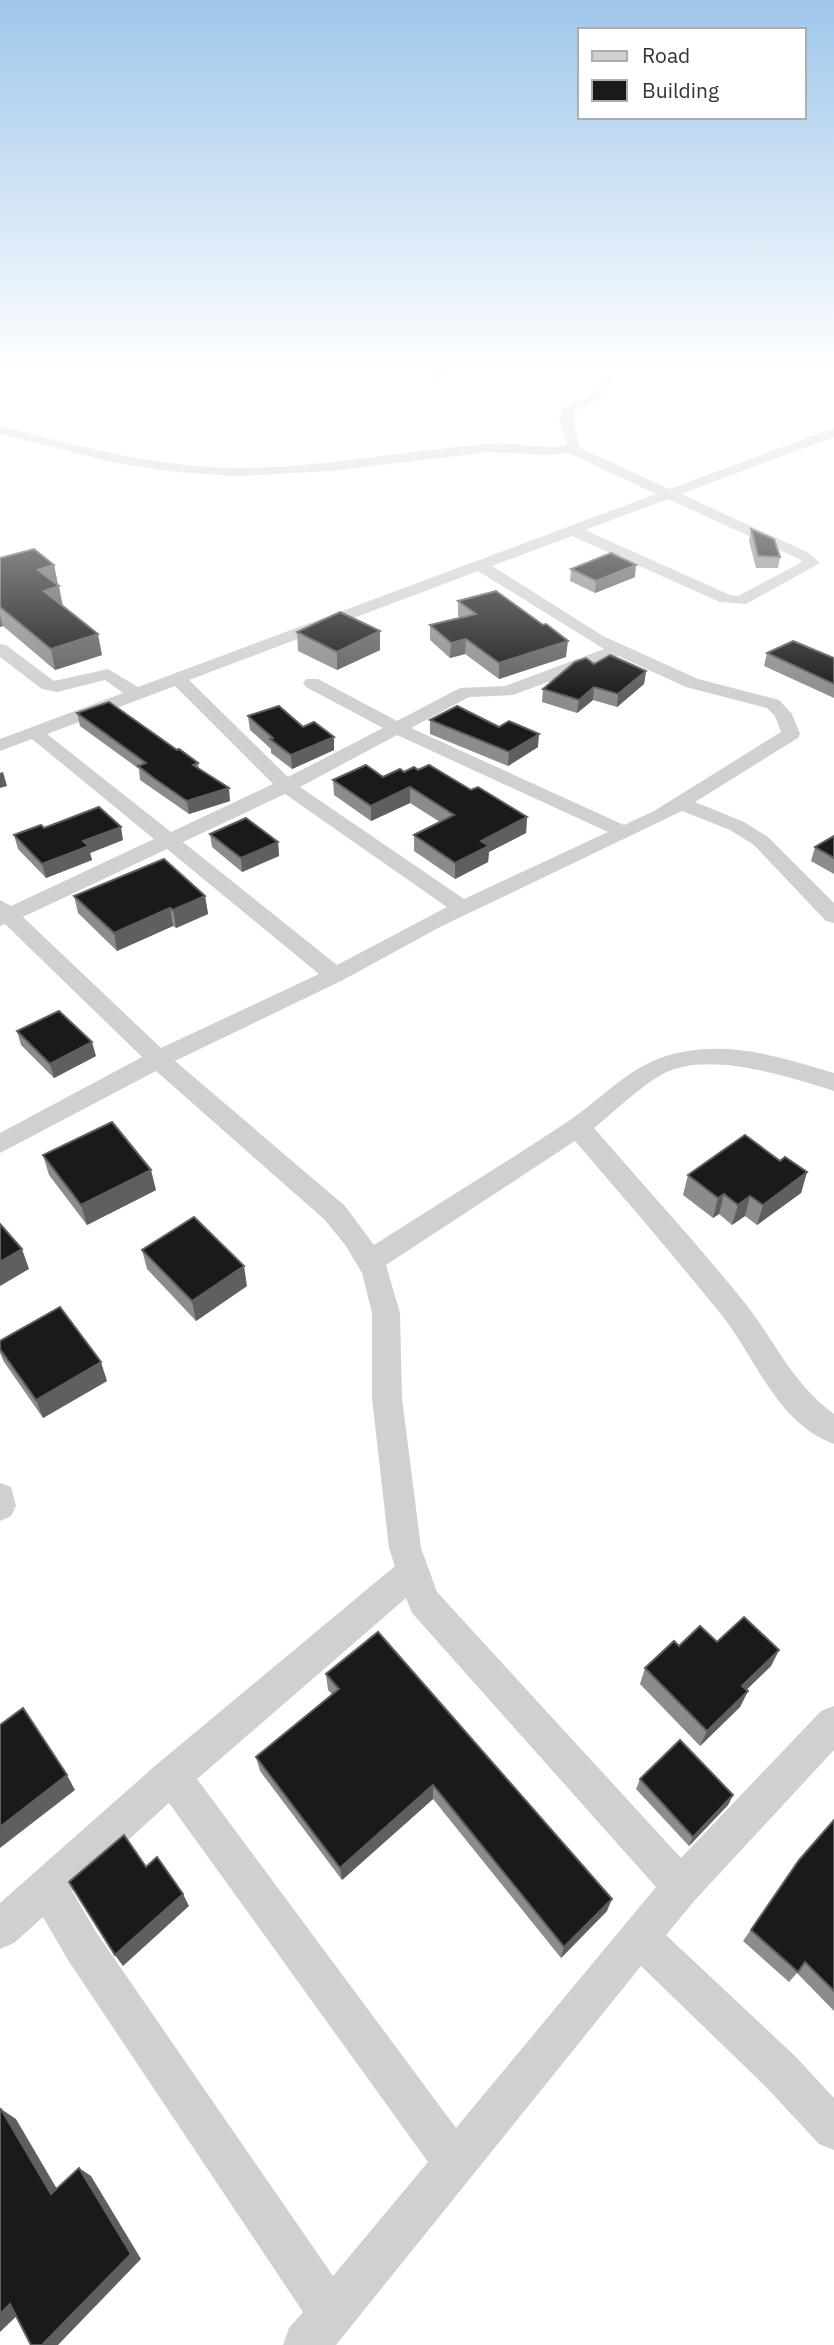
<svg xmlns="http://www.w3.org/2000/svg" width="834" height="2345" viewBox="0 0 834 2345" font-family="'IBM Plex Sans',sans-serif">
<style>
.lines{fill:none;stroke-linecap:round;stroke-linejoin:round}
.minor{fill:#d0d0d0;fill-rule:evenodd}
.wall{fill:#8c8c8c}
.shaded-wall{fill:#5f5f5f}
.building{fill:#1a1a1a;stroke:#5f5f5f;stroke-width:2}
</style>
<rect width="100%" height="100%" fill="#fff"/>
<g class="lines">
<!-- minor -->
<g class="minor">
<path d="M602,373H614L605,398L575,410L573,419L580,448L669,489L834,428V437L681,494L809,553L820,563L746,604L720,602L572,536L492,566L603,636L698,679L779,700L792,714L800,734L798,738L695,802L744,822L768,837L834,903V923L826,921L754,845L730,830L682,811L442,926L343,980L175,1061L345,1206L374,1245C438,1204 504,1164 567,1122C609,1094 635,1058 688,1051C738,1043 787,1059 834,1073V1091C788,1077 707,1049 661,1075C637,1089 615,1111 594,1128C643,1185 694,1240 741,1298C774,1338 790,1382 834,1414V1444C776,1423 756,1357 720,1313C673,1255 624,1198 575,1141L386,1265L400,1313L402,1398L421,1548L437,1592L681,1858L821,1711L834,1706V1750L695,1900L666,1935L796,2057L834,2098V2150L819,2144L766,2087L641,1966L336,2345H283L289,2328L303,2312L68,1960L43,1917L14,1943L0,1949V1903L156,1765L395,1566L389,1548L372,1398V1313L362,1273L346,1246L325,1220L156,1071L0,1153V1133L142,1057L5,924L0,926V900L11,906L154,839L32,739L0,751V739L123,693L105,680L57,692L42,689L0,657V644L6,645L54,681L108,669L138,687L656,494L569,453L545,455L489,452L331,471L235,476L176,472L116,463L0,434V426C78,446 155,467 236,468C321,468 403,451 487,444C510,442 533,447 556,447L567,445L559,419L563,408L595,393ZM668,499L799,559L802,562L738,596L730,595L585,530ZM478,571L604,649L505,686L460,688L397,721L318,679H306L303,683L306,687L383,728L288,777L189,680ZM618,656L686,687L767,708L775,716L781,732L654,811L624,825L411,728L469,697L513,695ZM175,686L273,784L171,832L47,734ZM397,735L608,832L464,899L300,787ZM285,794L447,907L337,965L183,842ZM167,849L319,974L161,1048L23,917ZM406,1598L412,1613L656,1887L456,2128L197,1779ZM169,1803L428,2162L333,2276L96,1932L72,1891Z"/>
<path d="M0,1483L11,1487L16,1506L11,1516L0,1521Z"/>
</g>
</g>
<!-- wall -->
<g class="wall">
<path d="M425,373H456L437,378Z"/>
<path d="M751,529L780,557L778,568H756L749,541Z"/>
<path d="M0,558L54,565L62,605L102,655L55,670L3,626L0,627Z"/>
<path d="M571,569L635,577L595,593L570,581Z"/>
<path d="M458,601L566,657L499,679L465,654L450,658L430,640V625L460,618L458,616Z"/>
<path d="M380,631V650L337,670L298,651L297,632Z"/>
<path d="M767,653L834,658V698L764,666Z"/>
<path d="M594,664L646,671L644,684L617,707L593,700L577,713L542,702L543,689Z"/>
<path d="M77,713L177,750L198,763L199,768L230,801L189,814L140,780L139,769L80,726Z"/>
<path d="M248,716L303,727L334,737V750L292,769L271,753V749L250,730Z"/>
<path d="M430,720L538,747L508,766L430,734Z"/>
<path d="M418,770L471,790L527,817L526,833L489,852L488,862L455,879L414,851V835L440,822L410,803L371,821L334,795L333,780L383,777Z"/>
<path d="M44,828L123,840L90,853L92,860L46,878L18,849L14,835Z"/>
<path d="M210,834L278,842L279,856L242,872L212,847Z"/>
<path d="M834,836V874L811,861L815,847Z"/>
<path d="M74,896H205L208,914L176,928L173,926L117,951L78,913Z"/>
<path d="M17,1031L96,1056L54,1078L21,1045Z"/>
<path d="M43,1155L156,1190L87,1225L49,1175Z"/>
<path d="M780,1161L807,1172L801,1193L757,1225L745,1216L732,1225L719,1214L713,1218L683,1195L688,1175Z"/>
<path d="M142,1250L247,1286L196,1321L147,1269Z"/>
<path d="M0,1341L107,1381L43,1418L4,1362L0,1353Z"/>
<path d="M717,1642L779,1650L771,1666L746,1690L748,1691L740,1707L700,1746L640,1684L645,1668L679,1646Z"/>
<path d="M326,1674L607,1911L561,1958L433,1799L342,1880L260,1771L256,1757L332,1694L328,1690Z"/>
<path d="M640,1779L733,1795L728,1805L689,1846L636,1789Z"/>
<path d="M834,1820V2011L797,1973L789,1982L743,1941L799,1860Z"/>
</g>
<!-- shaded-wall -->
<g class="shaded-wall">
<path d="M437,373H456L437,378Z"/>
<path d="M54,565L58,585L38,570Z"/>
<path d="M636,565L635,577L595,593L596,581Z"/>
<path d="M59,586L63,607L44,591Z"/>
<path d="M0,614L3,626L0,627Z"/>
<path d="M380,631V650L337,670V652Z"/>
<path d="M98,634L102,655L55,670L51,649Z"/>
<path d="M466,639L465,654L450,658L451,643Z"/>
<path d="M568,641L566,657L499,679V663Z"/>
<path d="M646,671L644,684L617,707L618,694Z"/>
<path d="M594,687L593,700L577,713L579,700Z"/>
<path d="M539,734L538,747L508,766L509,752Z"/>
<path d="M334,737V750L292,769L291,755Z"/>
<path d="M3,772L7,786L0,788V773Z"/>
<path d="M410,787V803L371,821V806Z"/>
<path d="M229,788L230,801L189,814L187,801Z"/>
<path d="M527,817L526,833L489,852L488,862L455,879V863L481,841Z"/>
<path d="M121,827L123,840L90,853L92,860L46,878L42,864L83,841Z"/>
<path d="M278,842L279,856L242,872L241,858Z"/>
<path d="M205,896L208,914L176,928L173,910Z"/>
<path d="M170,908L173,926L117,951L114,933Z"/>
<path d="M92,1042L96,1056L54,1078L50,1064Z"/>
<path d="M151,1170L156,1190L87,1225L81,1205Z"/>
<path d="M807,1172L801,1193L757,1225L763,1205Z"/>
<path d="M724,1194L719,1214L713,1218L718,1198Z"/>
<path d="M750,1196L745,1216L732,1225L738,1205Z"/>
<path d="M22,1249L29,1269L0,1286V1262Z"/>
<path d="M244,1266L247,1286L196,1321L192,1301Z"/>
<path d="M101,1362L107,1381L43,1418L36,1400Z"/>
<path d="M779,1650L771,1666L735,1701L742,1686Z"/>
<path d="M748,1691L740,1707L700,1746L707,1731Z"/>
<path d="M67,1775L75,1790L0,1848V1827Z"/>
<path d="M433,1785V1799L342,1880L340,1868Z"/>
<path d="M733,1795L728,1805L689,1846L693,1837Z"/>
<path d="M183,1894L189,1906L123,1966L115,1955Z"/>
<path d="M612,1899L607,1911L561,1958L564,1947Z"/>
<path d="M1,2109L16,2119L64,2201L51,2194Z"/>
<path d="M79,2168L91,2176L141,2259L58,2345H42Z"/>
<path d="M10,2304L25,2308L0,2332V2314Z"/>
</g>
<!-- building -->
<g class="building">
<path d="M751,529L774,539L780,557L758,556Z"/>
<path d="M34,549L54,565L38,570L59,586L44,591L98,634L51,649L0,607V558Z"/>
<path d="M611,553L636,565L596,581L571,569Z"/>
<path d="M496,591L543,625L546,624L568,641L499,663L466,639L451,643L430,625L476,614L458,601Z"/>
<path d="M340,612L380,631L337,652L297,632Z"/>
<path d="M793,641L834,658V684L767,653Z"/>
<path d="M610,655L646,671L618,694L594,687L579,700L543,689L575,662L586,658L594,664Z"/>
<path d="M109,702L177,750L179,749L198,763L193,765L229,788L187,801L155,779L138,766L146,763L77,713Z"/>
<path d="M279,706L303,727L314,722L334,737L291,755L270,739L273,738L248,716Z"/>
<path d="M457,706L499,727L509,721L539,734L509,752L430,720Z"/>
<path d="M366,765L383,777L400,769L404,772L414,767L418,770L429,765L471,790L478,787L527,817L481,841L489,846L455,863L414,835L454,815L410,787L371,806L333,780Z"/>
<path d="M99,807L121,827L83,841L89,846L42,864L14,835L41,825L44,828Z"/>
<path d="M246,818L278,842L241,858L210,834Z"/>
<path d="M834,836V858L815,847Z"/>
<path d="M164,859L205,896L173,910L170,908L114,933L74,896Z"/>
<path d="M59,1011L92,1042L50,1064L17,1031Z"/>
<path d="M112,1122L151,1170L81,1205L43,1155Z"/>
<path d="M745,1135L780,1161L785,1157L807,1172L763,1205L750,1196L738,1205L724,1194L718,1198L688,1175Z"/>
<path d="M194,1217L244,1266L192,1301L142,1250Z"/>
<path d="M0,1224L22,1249L0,1262Z"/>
<path d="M60,1307L101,1362L36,1400L0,1349V1341Z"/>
<path d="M744,1617L779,1650L742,1686L748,1691L707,1731L645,1668L674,1641L679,1646L700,1626L717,1642Z"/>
<path d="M378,1632L612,1899L564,1947L433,1785L340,1868L256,1757L339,1689L326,1674Z"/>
<path d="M23,1708L67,1775L0,1827V1725Z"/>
<path d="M680,1740L733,1795L693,1837L640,1779Z"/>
<path d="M834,1820V1991L805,1962L798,1972L751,1930L799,1860Z"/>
<path d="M124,1835L146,1867L157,1857L183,1894L115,1955L69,1882Z"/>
<path d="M1,2109L51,2194L79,2168L131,2254L42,2345H31L10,2304L0,2314V2110Z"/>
</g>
<!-- sky -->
<linearGradient id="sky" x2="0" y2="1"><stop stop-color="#9ec6ea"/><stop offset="0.53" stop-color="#fff"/><stop offset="1" stop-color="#fff" stop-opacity="0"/></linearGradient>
<rect width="834" height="701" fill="url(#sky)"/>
<!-- legend -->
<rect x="578" y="28" width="228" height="91" fill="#ffffff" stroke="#adadad" stroke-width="2"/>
<rect x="592" y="51" width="35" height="10" fill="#d0d0d0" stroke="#adadad" stroke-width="2"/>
<text x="642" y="63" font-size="21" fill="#333333">Road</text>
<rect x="592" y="80" width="35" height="21" fill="#1a1a1a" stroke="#adadad" stroke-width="2"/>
<text x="642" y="98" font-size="21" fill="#333333">Building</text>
</svg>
